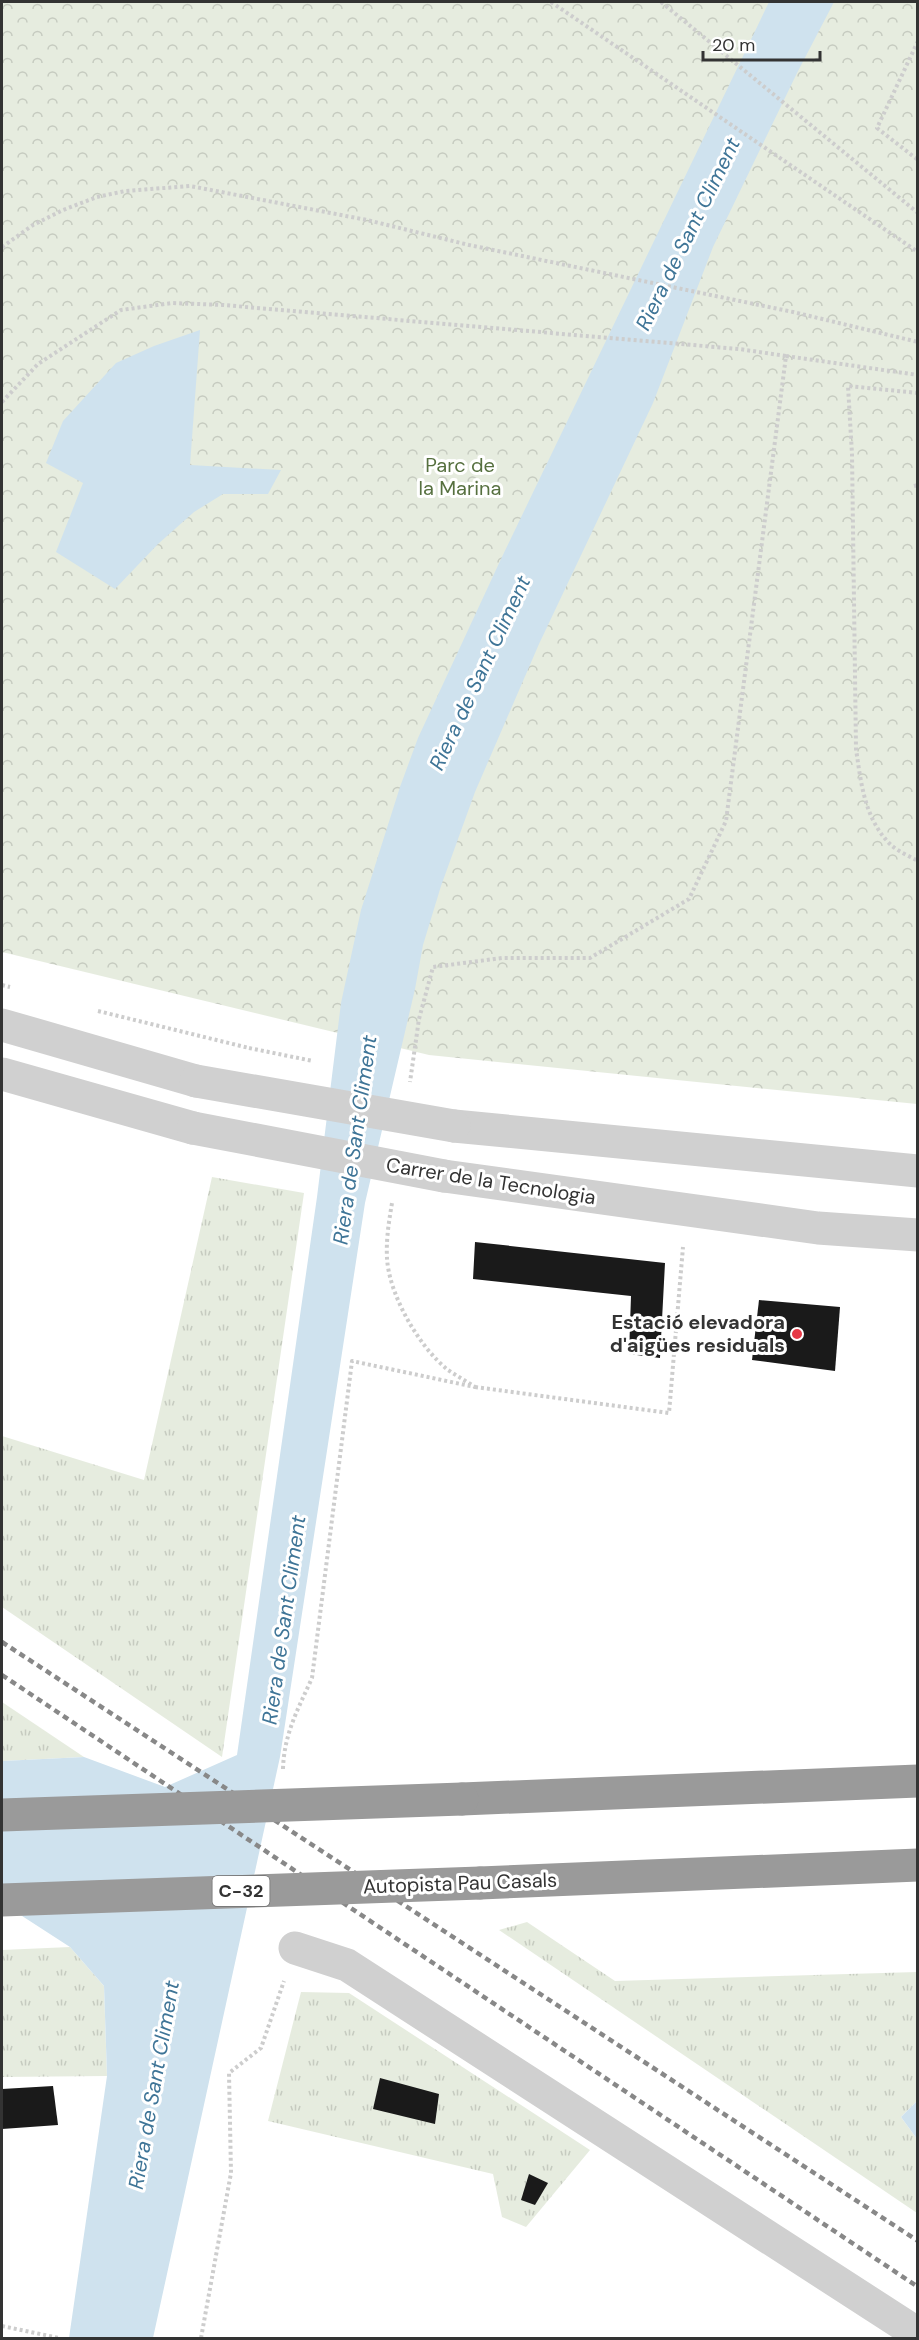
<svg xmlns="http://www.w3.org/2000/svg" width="919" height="2340" viewBox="0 0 919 2340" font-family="'DM Sans',sans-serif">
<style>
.grass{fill:url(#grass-tufts)}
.forest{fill:url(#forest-crowns)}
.water{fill:#cfe2ee}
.building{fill:#1a1a1a}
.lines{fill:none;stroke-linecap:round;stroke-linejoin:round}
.path{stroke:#cdcdcd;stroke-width:4;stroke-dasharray:3 3;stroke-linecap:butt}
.minor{stroke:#d0d0d0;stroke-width:33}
.highway{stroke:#9a9a9a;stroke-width:33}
.rail{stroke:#888;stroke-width:4.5;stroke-dasharray:6 4.5;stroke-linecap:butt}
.path-bridge{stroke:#cdcdcd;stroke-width:4;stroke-dasharray:3 3;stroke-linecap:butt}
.minor-bridge{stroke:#d0d0d0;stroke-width:33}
.highway-bridge{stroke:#9a9a9a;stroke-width:33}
.poi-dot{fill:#e63946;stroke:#fff;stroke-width:2}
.labels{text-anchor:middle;stroke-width:6;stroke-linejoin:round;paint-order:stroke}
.shield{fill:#fff;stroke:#707070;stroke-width:1.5}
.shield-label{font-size:18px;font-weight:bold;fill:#333}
.park-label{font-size:20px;fill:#56703f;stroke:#fff}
.street-label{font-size:20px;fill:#333;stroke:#fff}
.poi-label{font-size:20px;font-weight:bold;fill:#333;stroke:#fff;text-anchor:end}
.water-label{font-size:21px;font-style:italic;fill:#3f7597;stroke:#fff}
</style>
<defs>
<pattern id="grass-tufts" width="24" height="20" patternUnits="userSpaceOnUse" patternTransform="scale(1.5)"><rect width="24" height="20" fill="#e6ecdf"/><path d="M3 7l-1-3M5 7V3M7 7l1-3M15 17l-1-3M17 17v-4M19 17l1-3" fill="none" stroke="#c6cbc0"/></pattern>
<pattern id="forest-crowns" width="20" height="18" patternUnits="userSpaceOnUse" patternTransform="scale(1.5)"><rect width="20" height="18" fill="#e6ecdf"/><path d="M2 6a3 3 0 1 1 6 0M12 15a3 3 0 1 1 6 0" fill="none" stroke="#c6cbc0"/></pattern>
</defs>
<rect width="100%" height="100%" fill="#fff"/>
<!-- grass -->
<g class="grass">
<path d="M212,1177L304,1193L222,1757L2,1607V1436L144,1480Z"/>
<path d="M2,1702L84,1757L2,1761Z"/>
<path d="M527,1922L615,1981L917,1972V2101L901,2117L917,2139V2213L499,1930Z"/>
<path d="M70,1947L104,1986L107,2076L2,2077V1950Z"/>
<path d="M301,1992L349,1993L590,2150L526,2227L502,2217L493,2174L268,2121Z"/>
</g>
<!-- forest -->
<path class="forest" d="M2,2H917V1104L429,1055L2,952Z"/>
<!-- water -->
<g class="water">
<path d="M769,2H834L797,73L713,247L653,403L539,644L475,792L441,886L423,945L415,989L365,1203L280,1757L153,2338H69L107,2076L104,1986L70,1947L2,1903V1761L84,1757L165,1787L237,1755L317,1197L341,1003L361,910L400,787L418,738L501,559Z"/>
<path d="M200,330L190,465L281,470L268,494H223L194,512L158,544L115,589L56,552L83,483L46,463L63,421L116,363L154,346Z"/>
<path d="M917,2101V2139L901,2117Z"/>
</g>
<!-- building -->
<g class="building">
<path d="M475,1242L665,1263L660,1358L629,1354L631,1296L473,1279Z"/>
<path d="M759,1300L840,1307L835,1371L752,1360Z"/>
<path d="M380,2078L439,2094L435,2124L373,2109Z"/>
<path d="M53,2086L58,2125L2,2129V2089Z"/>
<path d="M529,2174L548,2183L535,2205L521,2200Z"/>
</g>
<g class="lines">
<!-- path -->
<g class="path">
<path d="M551,2L918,252"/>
<path d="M661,2L918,213"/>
<path d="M918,41L877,128L918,160"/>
<path d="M2,247L33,225L63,210L97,197L125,191L190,186L367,220L469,245L793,312L918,342"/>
<path d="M786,356L918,375"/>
<path d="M918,393L848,386L852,454L856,749C861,782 864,818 890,844C897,851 909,856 918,861"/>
<path d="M2,402L38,364L121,310L172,303L223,305L739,349L786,356L726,821L689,899L590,958H502L433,967L419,1019L410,1082"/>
<path d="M914,486L918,485"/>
<path d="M2,985L10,987"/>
<path d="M98,1011L249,1048"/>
<path d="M475,1387L669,1413L683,1247"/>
<path d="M283,1769C284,1734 298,1709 312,1678L352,1361L475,1387C466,1381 457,1376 448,1370C419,1347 389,1295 387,1258C386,1239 389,1221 392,1203"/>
<path d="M2,2326L59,2338"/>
<path d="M201,2338L231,2173L229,2073L261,2048L284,1981"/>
</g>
<!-- minor -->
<g class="minor">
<path d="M2,1025L196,1081"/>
<path d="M2,1074L193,1128"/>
<path d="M454,1126L918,1171"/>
<path d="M444,1176L818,1228L918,1235"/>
<path d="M295,1948L347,1965L918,2334"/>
</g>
<!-- highway -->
<g class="highway">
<path d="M462,1799L918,1781"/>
<path d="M480,1883L918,1865"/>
</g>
<!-- rail -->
<g class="rail">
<path d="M2,1642L918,2241"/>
<path d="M2,1675L918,2287"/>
</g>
<!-- path-bridge -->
<path class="path-bridge" d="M249,1048L313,1061"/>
<!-- minor-bridge -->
<g class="minor-bridge">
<path d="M196,1081L454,1126"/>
<path d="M193,1128L444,1176"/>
</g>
<!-- highway-bridge -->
<g class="highway-bridge">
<path d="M2,1815L462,1799"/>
<path d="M2,1900L480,1883"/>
</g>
</g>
<!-- markers -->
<circle class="poi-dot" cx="797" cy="1334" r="6"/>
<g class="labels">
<!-- shield labels -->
<rect class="shield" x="212.5" y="1876" width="57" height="30" rx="4.5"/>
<g class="shield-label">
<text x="241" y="1897">C-32</text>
</g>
<!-- park labels -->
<g class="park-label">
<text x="460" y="472">Parc de<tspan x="460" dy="23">la Marina</tspan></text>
</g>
<!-- street labels -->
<g class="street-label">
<text transform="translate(491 1181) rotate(9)" y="7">Carrer de la Tecnologia</text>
<text transform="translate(460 1883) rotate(-2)" y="7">Autopista Pau Casals</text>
</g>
<!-- poi labels -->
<g class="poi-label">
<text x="785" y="1329">Estació elevadora<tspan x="785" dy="23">d'aigües residuals</tspan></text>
</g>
<!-- water labels -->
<g class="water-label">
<text transform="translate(688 234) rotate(-64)" y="7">Riera de Sant Climent</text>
<text transform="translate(480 673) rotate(-65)" y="7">Riera de Sant Climent</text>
<text transform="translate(355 1140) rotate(-82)" y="7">Riera de Sant Climent</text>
<text transform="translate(284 1620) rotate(-82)" y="7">Riera de Sant Climent</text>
<text transform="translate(154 2085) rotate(-80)" y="7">Riera de Sant Climent</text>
</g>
</g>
<!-- border -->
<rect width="919" height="2340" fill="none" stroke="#333333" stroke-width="6"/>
<!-- scale -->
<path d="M703 51v9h117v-9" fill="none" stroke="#333333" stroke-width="3"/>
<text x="712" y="51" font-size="18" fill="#333333" stroke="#ffffff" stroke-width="4.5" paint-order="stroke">20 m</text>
</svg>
